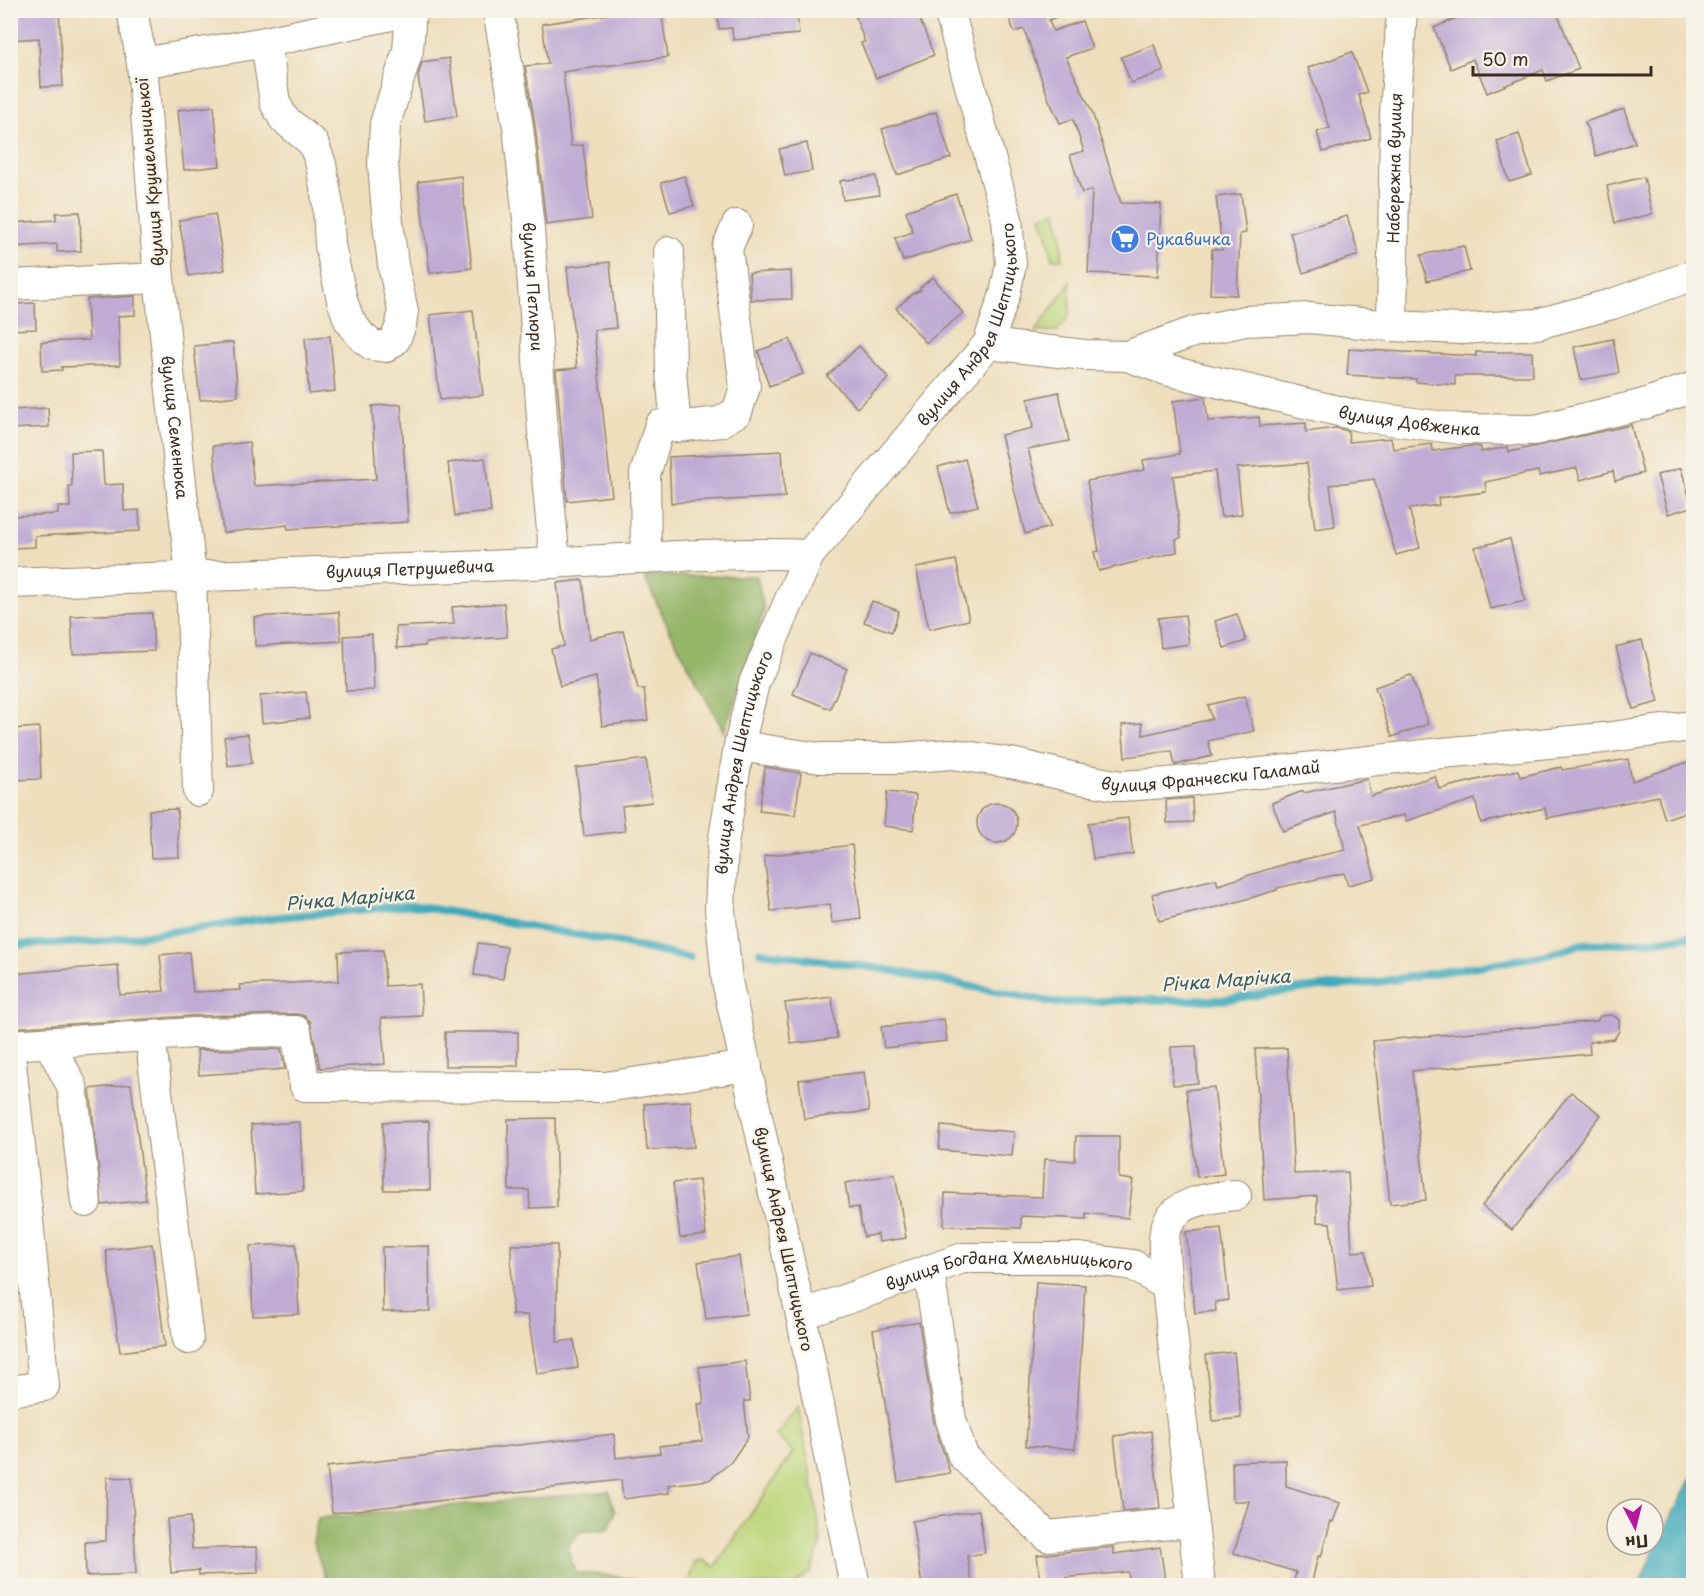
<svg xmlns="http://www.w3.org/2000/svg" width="1704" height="1596" viewBox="0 0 1704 1596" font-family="'Playpen Sans',sans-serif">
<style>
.green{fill:#bdd57a;stroke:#7c804c;stroke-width:1.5}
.forest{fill:#96b66a;stroke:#687044;stroke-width:1.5}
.water{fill:#3ca9bb;stroke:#3c6a6c;stroke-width:1.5}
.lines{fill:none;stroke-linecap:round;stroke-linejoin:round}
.stream{stroke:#3ca9bb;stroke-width:8}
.building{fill:#bfabd4}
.minor-casing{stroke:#94846d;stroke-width:32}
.minor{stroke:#fff;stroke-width:30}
.labels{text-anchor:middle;stroke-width:4.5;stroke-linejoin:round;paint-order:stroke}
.street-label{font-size:16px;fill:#3b2a1e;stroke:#f7f3e8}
.shop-label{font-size:16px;fill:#366cbe;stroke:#f7f3e8;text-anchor:start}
.water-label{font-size:18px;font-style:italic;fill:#3b5d5d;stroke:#f7f3e8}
</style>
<rect width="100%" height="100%" fill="#f7f3e8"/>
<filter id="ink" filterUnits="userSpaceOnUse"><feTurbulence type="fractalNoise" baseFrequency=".0167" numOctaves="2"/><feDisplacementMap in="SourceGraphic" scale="12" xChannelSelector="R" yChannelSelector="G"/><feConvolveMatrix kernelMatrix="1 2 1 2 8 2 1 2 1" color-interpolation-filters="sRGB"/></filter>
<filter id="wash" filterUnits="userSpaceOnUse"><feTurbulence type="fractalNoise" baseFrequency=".008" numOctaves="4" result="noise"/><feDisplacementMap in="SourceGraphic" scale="24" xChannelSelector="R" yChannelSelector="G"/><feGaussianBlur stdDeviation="1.35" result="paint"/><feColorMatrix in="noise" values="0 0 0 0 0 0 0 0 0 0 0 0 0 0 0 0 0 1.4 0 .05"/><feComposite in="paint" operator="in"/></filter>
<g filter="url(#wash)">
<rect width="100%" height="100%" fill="#eedebc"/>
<!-- green -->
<g class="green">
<path d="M1057,211L1062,240V259H1052L1049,241L1041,216Z"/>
<path d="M1070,282V315L1057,331L1035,332Z"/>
<path d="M798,1407L816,1503L821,1545L810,1572L794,1585H688L696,1561L703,1560L715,1567L793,1452L776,1435Z"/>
</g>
<!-- forest -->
<g class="forest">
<path d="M644,576H757L764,610L724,732L668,627Z"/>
<path d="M609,1491L615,1512L609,1529L580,1532L567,1547L575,1573L607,1575L656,1583V1585C616,1586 575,1588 535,1585C501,1583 467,1576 433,1586L328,1585L313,1542L318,1518Z"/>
</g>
<!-- water -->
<path class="water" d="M1693,1474V1585H1639L1654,1550Z"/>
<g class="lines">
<!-- stream -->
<g class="stream">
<path d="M10,945L94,942L279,917L412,905L606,940L690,958"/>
<path d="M760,952L877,968L1056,1003L1127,1000H1222L1307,988L1372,983L1546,955L1582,944L1632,943L1694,936"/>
</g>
</g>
<g id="blocks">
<!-- building -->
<g class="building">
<path d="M10,10H59L63,86L41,87L39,38L10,40Z"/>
<path d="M637,10H661L668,57L563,72L571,146L583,145L592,219L546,225L535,125L525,66L548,64L542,24Z"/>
<path d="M717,10H772V14L797,12L799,34L733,40L732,28L719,29Z"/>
<path d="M853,10H916L934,55L876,78L861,43L865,42Z"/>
<path d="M1007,10H1067V13L1049,20L1053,31L1082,21L1092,48L1066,57L1092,112L1121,203L1161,204L1158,276L1088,273L1092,190L1082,193L1070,155L1084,151L1073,119L1060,123L1049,100L1024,29L1014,32Z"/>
<path d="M1475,10H1556L1579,69L1547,81L1543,70L1487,93L1473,59L1451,69L1434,28Z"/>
<path d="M1154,45L1164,71L1131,83L1121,57Z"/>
<path d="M1352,52L1367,92L1359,95L1371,138L1323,152L1317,132L1330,128L1308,68Z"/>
<path d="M449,58L457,116L425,121L418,76L422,62Z"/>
<path d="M214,106L220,166L184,170L178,110Z"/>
<path d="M1624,109L1635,143L1596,156L1585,122Z"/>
<path d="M936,112L951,158L897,175L882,129Z"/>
<path d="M1519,134L1532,175L1509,182L1497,141Z"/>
<path d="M807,143L812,171L785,176L779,149Z"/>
<path d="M461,176L472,268L430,273L418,182Z"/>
<path d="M684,176L694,206L670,212L661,183Z"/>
<path d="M876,176L879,195L843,200L840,181Z"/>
<path d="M1644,177L1652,214L1615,223L1607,186Z"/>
<path d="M956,194L971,239L903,261L895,238L913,232L906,211Z"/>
<path d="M1241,194L1246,233L1240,234L1237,295L1210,294L1212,249L1222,250L1216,197Z"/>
<path d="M80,212L81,251L57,252V244L10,247V223L56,220V213Z"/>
<path d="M215,214L225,270L189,276L179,220Z"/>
<path d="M1347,216L1359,255L1303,273L1290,233Z"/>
<path d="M1464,246L1470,271L1427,281L1421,255Z"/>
<path d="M610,262L616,328L594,330L612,496L567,501L556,370L577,368L567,267Z"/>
<path d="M791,271L792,299L751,300L749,273Z"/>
<path d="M933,277L963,313L926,343L896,308L914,293L921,290L920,288Z"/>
<path d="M135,296V315L118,316L120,365L61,367L62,370L42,371L41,342L89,340L87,299Z"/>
<path d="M35,303L36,329L10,330V304Z"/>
<path d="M473,310L483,395L440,400L430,315Z"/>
<path d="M330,336L335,391L309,394L305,338Z"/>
<path d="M790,339L803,374L769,386L758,351Z"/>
<path d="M1613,339L1619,373L1581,380L1574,347Z"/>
<path d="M233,342L238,396L200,400L194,346Z"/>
<path d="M859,346L889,378L857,408L827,376Z"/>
<path d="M1349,349L1476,356V352H1532L1533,376H1455V385L1416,382V379L1347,375Z"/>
<path d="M1059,392L1069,441L1028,449L1040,496L1050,527L1025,534L1001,435L1033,428L1028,399Z"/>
<path d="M1205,397L1208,421L1259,417L1260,426L1306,423V432L1336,428L1348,431L1349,442L1391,438L1393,449L1432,444L1433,451L1471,446L1481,447V452L1508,447L1509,452L1631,425L1643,473L1615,481L1613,471L1580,480L1577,468L1539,476L1538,471L1485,482L1486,492L1438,498L1439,505L1409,509L1420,548L1396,555L1374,479L1330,485L1335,526L1315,529L1307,463L1237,468L1242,514L1221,517L1215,471L1173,476L1181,538L1176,539L1177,552L1099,571L1094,552L1099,551L1087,481L1145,470L1143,460L1180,454L1173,401Z"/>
<path d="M401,404L408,522L288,529L287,525L223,533L213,446L249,442L254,486L376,479L372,406Z"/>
<path d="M48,408L49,427L10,429V410Z"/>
<path d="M102,451L104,485L123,484L124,511L139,510L140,531L35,536V547L10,548V516L58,514V507H70L69,486H72L71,452Z"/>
<path d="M782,451L785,497L671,503L669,457Z"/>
<path d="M485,458L491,512L455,516L448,463Z"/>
<path d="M965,459L978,506L950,513L938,467Z"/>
<path d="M1681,468L1692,507L1668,514L1657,475Z"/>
<path d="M1510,539L1525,601L1490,609L1475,547Z"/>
<path d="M956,560L969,620L929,629L916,568Z"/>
<path d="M583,580L590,639L623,631L638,689H644L648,720L602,726L596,677L560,686L551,649L564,646L557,583Z"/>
<path d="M872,601L899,611L892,632L864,622Z"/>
<path d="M504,603L507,637L425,643V646L397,648L396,627L454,624L452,607Z"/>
<path d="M339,612L341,641L255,646L254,617Z"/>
<path d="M152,613L154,651L73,654L71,616Z"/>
<path d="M1237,614L1246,641L1224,648L1215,621Z"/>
<path d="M1185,615L1189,644L1161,648L1158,618Z"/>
<path d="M372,634L374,690L346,691L344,636Z"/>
<path d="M1642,640L1659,702L1633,709L1616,647Z"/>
<path d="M810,653L847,669L830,709L793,694Z"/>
<path d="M1411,675L1428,724L1392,737L1375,687Z"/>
<path d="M306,692L309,718L262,723L260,696Z"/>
<path d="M1245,696L1254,731L1208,741L1212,756L1175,765L1172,751L1125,757L1122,725L1142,723L1143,735L1212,719L1208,705Z"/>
<path d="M39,727L41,779L10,780V729Z"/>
<path d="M248,734L252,763L228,766L224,737Z"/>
<path d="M646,759L652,802L622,806L625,831L584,836L576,768Z"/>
<path d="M1628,759L1632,781L1688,762L1694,777V809L1665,819L1658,796L1547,818L1545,808L1481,823L1475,799L1406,821L1404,815L1360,825L1375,878L1348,885L1344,873L1277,888V890L1233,903L1159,921L1152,894L1216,879L1218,885L1288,863L1345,850L1336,812L1283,831L1272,803L1303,791L1304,793L1367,779L1371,796L1435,776L1439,789L1518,770L1520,777L1561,767L1562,770Z"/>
<path d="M765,767L801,773L795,815L759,811Z"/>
<path d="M887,792L916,795L913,830L884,826Z"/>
<path d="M1192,798L1193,822L1167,823L1166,800Z"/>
<circle cx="997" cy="823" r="20"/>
<path d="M177,809L179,857L151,858L149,810Z"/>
<path d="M1128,818L1133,854L1093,859L1088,823Z"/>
<path d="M852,845L861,919L832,923L830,904L771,911L764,856Z"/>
<path d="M478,943L507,947L503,979L474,975Z"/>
<path d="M383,950L385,986L420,984L422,1016L381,1018L385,1064L320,1068L310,1021L304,1016L296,1014L193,1016L10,1028V974L118,965L120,995L164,991L160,955L189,952L193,992L241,990L240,985L339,981L338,952Z"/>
<path d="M832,997L837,1038L791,1044L785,1003Z"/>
<path d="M1612,1015L1619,1020V1031L1614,1039L1589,1042L1590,1054L1412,1071L1426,1200L1390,1204L1373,1041L1597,1021L1600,1016Z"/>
<path d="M944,1019L947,1041L884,1048L881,1027Z"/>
<rect x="445" y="1032" width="73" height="34"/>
<path d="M1196,1046L1198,1083L1173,1085L1171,1047Z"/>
<path d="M1287,1048L1294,1174L1348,1172L1352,1252L1366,1251L1371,1286L1338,1290L1330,1223L1317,1222V1196L1264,1200L1255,1049Z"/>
<path d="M281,1049L285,1069L199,1075L197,1050Z"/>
<path d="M864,1072L869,1111L804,1119L799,1080Z"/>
<path d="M131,1084L146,1200L102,1205L90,1089Z"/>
<path d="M1214,1087L1224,1174L1197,1177L1186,1090Z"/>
<path d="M1571,1092L1601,1115L1512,1230L1482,1206Z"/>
<path d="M691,1101L694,1147L647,1150L644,1104Z"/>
<path d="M555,1118L557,1207L530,1208L529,1190H509L508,1119Z"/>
<path d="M429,1121L430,1190H384L383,1122Z"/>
<path d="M300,1122L303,1191L255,1194L251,1125Z"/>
<path d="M941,1126L1014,1132L1012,1156L939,1150Z"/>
<path d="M1076,1136H1119V1178L1133,1180L1128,1218L1086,1213V1219L1021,1216V1228L944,1226L945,1193L1042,1197L1044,1159L1075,1161Z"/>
<path d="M895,1174L906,1238L879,1242L878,1234L864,1237L858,1207L849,1208L845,1183Z"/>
<path d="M699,1180L706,1235L680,1238L673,1183Z"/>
<path d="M1221,1228L1229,1300L1215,1302L1216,1311L1195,1313L1186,1232Z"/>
<path d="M152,1244L165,1346L120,1352L106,1250Z"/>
<path d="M296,1244L299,1314L253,1316L250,1246Z"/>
<path d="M511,1245H557V1342L574,1340L578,1368L537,1374L528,1315H512Z"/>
<path d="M429,1246L430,1311L383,1312L382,1247Z"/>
<path d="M739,1256L747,1314L706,1319L698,1262Z"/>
<path d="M1036,1282L1085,1285L1075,1449L1026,1446Z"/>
<path d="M919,1322L934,1423L950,1473L898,1482L873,1330Z"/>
<path d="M1234,1352L1241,1418L1213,1421L1206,1355Z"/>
<path d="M745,1361L750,1401H744L748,1437L731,1462L709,1480L668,1485L669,1493L623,1499L621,1480L332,1513L327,1467L614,1434L616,1458L660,1453L659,1446L702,1441L698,1404L704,1403L699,1367Z"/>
<path d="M1151,1431L1160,1508L1123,1511L1114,1436Z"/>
<path d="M1286,1460V1486L1340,1503L1333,1522L1331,1521L1321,1557L1318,1556L1311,1586H1293L1296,1572L1234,1553L1249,1501H1233L1232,1462Z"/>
<path d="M107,1477L132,1478L136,1574L86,1576L85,1542L106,1541Z"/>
<path d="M979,1510L985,1553L967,1556L972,1586H922L912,1521Z"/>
<path d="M190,1517L192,1549L257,1547L258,1573L199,1575V1570L171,1573L167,1519Z"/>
<path d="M1114,1547V1554L1160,1547L1166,1586H1130L1128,1572L1040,1580L1037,1555Z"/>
</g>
</g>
</g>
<g filter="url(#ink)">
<use href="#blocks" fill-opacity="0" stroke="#94846d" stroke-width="1.5"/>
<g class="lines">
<!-- minor casing -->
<g class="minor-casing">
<g id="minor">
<path id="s1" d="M498,10L518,127L529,228L543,433L555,563"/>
<path d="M266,42L275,103L284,119L313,143L321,164L328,205L330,245L342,300L349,320L362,337L372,345L386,347L395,340L401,325L403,311L393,265L387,213L383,164L385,124L408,50L411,11"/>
<path d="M142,63L266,42L414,10"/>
<path d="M669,252L671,372L676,427"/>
<path id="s2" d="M159,278L191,577L198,791"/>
<path d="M10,285L159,278L142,63L132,10"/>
<path id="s3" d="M1392,326L1395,113L1402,10"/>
<path id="s4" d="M988,344L1085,355L1127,356L1166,370L1359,416L1461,429L1535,430L1644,404L1694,387"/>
<path d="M1127,356L1193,332L1245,321L1309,318L1392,326L1463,329L1537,324L1612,304L1694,275"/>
<path d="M646,558L645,474L660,425L676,427L720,422L737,412L745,387L727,248L737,225"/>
<path id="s5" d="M10,583C177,577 343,572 509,565C609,561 709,551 809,555"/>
<path id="s6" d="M739,746L820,758H897L953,754L1016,764L1076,778L1121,786L1168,783L1442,753L1604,738L1684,727"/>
<path d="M150,1036L188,1339"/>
<path d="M49,1043L72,1086L86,1202"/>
<path d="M10,1045L194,1033L296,1031L305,1086L605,1087L747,1066"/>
<path d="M10,1054L28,1220L10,1222"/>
<path d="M929,1271L951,1420L963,1456L1047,1536L1191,1522"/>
<path d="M1167,1286C1166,1271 1163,1254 1164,1239C1166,1201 1208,1198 1236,1195"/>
<path id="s7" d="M801,1315L963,1258H1080L1133,1265L1167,1286L1200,1586"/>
<path d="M10,1391L44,1386L28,1220"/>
<path id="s8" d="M855,1586L801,1315L727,981L720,909L723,844L739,746L754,683L809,555L988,344L1005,294L1011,264L1007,219L949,10"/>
</g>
</g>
<!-- minor -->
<use href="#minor" class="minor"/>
</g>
</g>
<!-- icons -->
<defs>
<g id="supermarket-disc" transform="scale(1.5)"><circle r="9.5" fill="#3f7fe0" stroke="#f7f3e8"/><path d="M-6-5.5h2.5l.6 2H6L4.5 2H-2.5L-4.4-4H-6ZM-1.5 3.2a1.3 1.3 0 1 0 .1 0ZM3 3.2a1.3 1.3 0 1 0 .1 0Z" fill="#fff"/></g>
</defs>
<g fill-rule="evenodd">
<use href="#supermarket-disc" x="1125" y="239"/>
</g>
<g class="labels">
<!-- street labels -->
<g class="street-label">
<text dy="6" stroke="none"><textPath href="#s3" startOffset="158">Набережна вулиця</textPath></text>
<text transform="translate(150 172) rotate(-95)" y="6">вулиця Крушельницької</text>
<text dy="6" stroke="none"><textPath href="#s1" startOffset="279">вулиця Петлюри</textPath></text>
<text dy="6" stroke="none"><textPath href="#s8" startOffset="1346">вулиця Андрея Шептицького</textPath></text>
<text dy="6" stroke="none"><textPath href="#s4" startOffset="430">вулиця Довженка</textPath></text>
<text dy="6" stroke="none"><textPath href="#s2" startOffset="150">вулиця Семенюка</textPath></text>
<text dy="6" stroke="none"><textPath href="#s5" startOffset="400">вулиця Петрушевича</textPath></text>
<text dy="6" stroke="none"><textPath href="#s8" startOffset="840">вулиця Андрея Шептицького</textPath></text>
<text dy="6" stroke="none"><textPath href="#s6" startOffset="476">вулиця Франчески Галамай</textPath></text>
<text transform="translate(784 1239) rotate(78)" y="6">вулиця Андрея Шептицького</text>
<text dy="6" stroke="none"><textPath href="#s7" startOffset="216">вулиця Богдана Хмельницького</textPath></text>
</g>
<!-- shop labels -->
<g class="shop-label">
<text x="1146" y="245">Рукавичка</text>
</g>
<!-- water labels -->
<g class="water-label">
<text transform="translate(350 899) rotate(-5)" y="6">Річка Марічка</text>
<text transform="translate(1226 981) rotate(-4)" y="6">Річка Марічка</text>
</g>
</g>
<!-- margin -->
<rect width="1704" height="1596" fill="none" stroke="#f7f3e8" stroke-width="36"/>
<!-- north arrow -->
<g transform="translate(1635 1527) rotate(173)"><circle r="28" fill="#f7f3e8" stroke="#aca397" stroke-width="1.5"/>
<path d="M0-4.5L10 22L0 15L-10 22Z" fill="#b5179e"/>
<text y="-9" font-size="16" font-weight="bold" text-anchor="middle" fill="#3b2a1e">Пн</text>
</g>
<!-- scale -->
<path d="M1473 66v9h178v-9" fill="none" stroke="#3b2a1e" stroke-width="3"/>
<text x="1482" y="66" font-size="18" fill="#3b2a1e" stroke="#f7f3e8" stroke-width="4.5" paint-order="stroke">50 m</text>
</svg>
